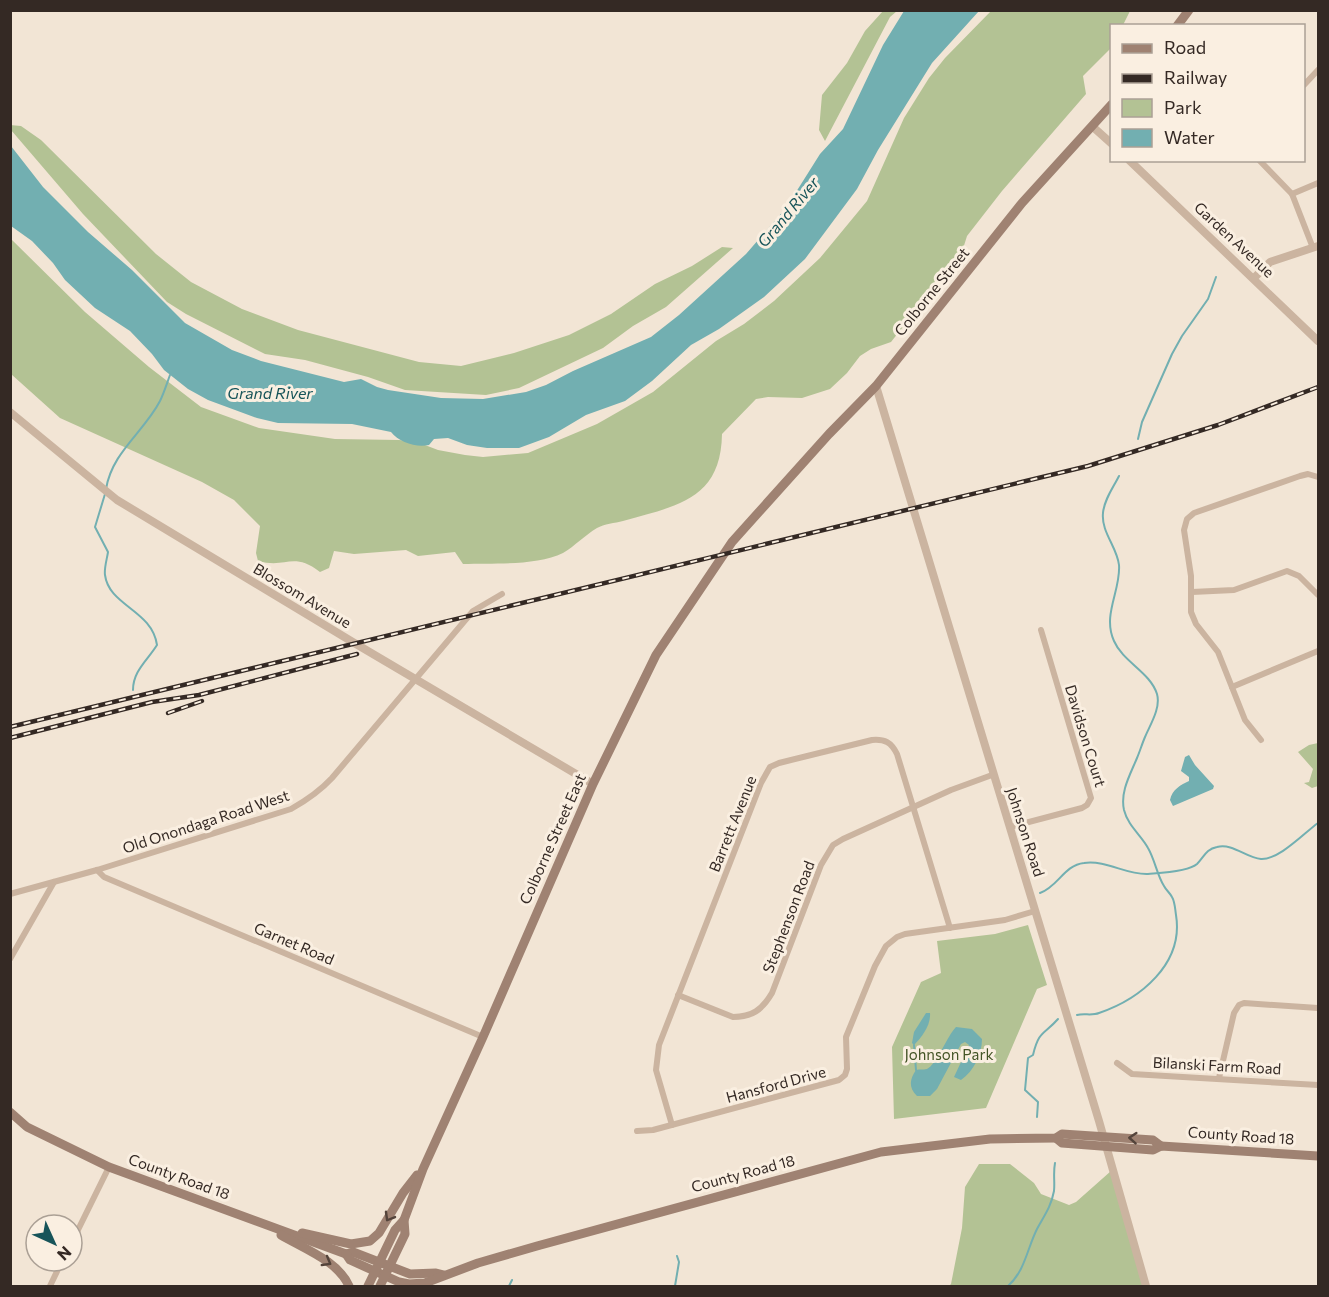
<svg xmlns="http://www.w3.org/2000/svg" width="1329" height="1297" viewBox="0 0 1329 1297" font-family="Commissioner,sans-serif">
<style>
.green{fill:#b3c294}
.water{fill:#72afb1}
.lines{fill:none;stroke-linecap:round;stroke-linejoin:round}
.stream{stroke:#72afb1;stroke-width:2}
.minor{stroke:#cbb4a0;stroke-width:6}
.tertiary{stroke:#cbb4a0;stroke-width:8}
.secondary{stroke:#9f8272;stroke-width:9}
.rail-casing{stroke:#342924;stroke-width:4.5}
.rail{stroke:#faefe1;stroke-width:2;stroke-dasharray:7;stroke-linecap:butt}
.oneway{stroke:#54443b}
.labels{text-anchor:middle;stroke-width:6;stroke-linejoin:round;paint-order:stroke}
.street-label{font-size:15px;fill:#342924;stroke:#faefe1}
.park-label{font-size:15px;fill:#435426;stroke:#faefe1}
.water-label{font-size:16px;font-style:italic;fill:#175459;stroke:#faefe1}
</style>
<rect width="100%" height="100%" fill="#f2e5d5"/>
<!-- green -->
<g class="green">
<path d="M883,11H897L890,17L825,141L819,130L822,95L847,63L865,31Z"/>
<path d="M991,11H1130L1123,25L1112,26L1111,48L1083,76L1086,94L1002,191L967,236L962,252L891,342L871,349L860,356L847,373L830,389L802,398L768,397L756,399L722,434C721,500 676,506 623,521C615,523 604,524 597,528C585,535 575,546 563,553C537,566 493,563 463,564L455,552L418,556L406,550L354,554L334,551L329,568L320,572C292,551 287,569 258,561L256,553L260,526L234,500L202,482L60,418L11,374L10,238L85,312L149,367L201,407L259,428L335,439L399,440L417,442L438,450L465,455L483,457L528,453L597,424L653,392L716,341L744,324L774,301L820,258L867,201L904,118L929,78L945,58Z"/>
<path d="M10,125L21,126L41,140L156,254L191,282L242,309L298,330L419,362L461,366L514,353L569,335L611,314L655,284L692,266L722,247L733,248L666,307L633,326L603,348L519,388L486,395L405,390L368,377L305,360L265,354L186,314L167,302L83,214L11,130Z"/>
<path d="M1318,743V786L1312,788L1304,783L1309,782L1313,769L1298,752L1309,745Z"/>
<path d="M1028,925L1047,985L1037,989L986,1108L894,1119L892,1047L921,982L941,973L937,941L995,934Z"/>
<path d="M979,1164H1010L1034,1183L1041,1194L1069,1205L1076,1202L1111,1171L1146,1286H949L951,1284L962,1228L965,1187Z"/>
</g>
<!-- water -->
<g class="water">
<path d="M904,11H979L932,63L878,150L857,189L805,259L764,297L719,329L691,345L652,381L625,401L586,415L549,437L519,448H487L467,445L448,438L434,439L429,445C416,448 399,442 391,432L352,424L278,423L257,418L208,400L188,389L164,370L152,354L130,331L95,308L65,280L53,263L32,241L11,226V146L43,187L88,232L132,270L185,323L232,350L261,361L344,382L361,379L377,387L388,390L441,398L483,399L526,392L546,385L573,371L651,337L679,315L746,254L786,208L820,154L843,129L883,45Z"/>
<path d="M1189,755L1195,765L1214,786L1213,789L1173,806L1170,800C1172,789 1181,785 1189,781V777L1181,771L1185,757Z"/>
<path d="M926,1013H930C931,1025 922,1037 914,1045L912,1043L914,1032Z"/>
<path d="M956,1027L972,1029L982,1039C982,1054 974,1071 961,1080L954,1077L969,1045L965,1042L961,1044L937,1089L930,1096H917C908,1087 910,1079 916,1070C920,1069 923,1070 927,1069C937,1064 947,1036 956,1027Z"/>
</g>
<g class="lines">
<!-- stream -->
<g class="stream">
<path d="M1138,439L1142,422L1172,354L1182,336L1208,299L1216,277"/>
<path d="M106,489C112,452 144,432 160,401C164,393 167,383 170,375"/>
<path d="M105,494L95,527L108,552C107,559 104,568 105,575C109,606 152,610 157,645C147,661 133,671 133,690"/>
<path d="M1040,893C1058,887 1064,865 1084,863C1107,860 1126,875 1148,874C1159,873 1188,872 1197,864C1204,857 1206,849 1217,847C1233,843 1246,858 1261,859C1279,860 1304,833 1318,823"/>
<path d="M1077,1015C1084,1013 1092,1016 1099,1013C1140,999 1184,964 1176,915C1175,909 1175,902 1172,897C1170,893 1166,890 1164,886C1157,875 1155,860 1148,848C1141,835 1128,826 1124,810C1120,792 1130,775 1137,758C1140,751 1142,744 1145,737C1150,725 1161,708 1157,694C1150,672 1123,662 1114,641C1102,615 1121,590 1119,565C1117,547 1101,532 1103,513C1104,500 1113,488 1119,476"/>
<path d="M914,1045L916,1070"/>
<path d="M1037,1117L1038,1102L1025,1090L1028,1058L1033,1055C1039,1030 1044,1035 1058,1019"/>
<path d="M509,1286L512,1280"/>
<path d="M675,1286L679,1262L677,1256"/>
<path d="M1008,1286C1025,1271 1027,1249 1037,1229C1044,1216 1051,1207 1054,1191C1055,1182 1053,1173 1055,1163"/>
</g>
<!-- minor -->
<g class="minor">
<path d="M1304,85L1318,70"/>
<path d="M1259,160L1292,194L1313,248"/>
<path d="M1292,194L1318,183"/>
<path d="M1192,592L1234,590L1287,571L1299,576L1318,595"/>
<path d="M1232,687L1318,651"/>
<path d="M1261,740L1245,720L1218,652L1196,624L1191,612V576L1184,530L1187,519L1194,513L1300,476L1308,474L1318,477"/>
<path d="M1010,827L1082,808L1087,805L1091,798L1041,630"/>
<path d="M97,870L104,877L483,1037"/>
<path d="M10,894L97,870L291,809C307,800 320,791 332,778L473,611L502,594"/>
<path d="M10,959L54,882"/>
<path d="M678,995L733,1017C752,1017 762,1010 772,993L821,865L833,845L843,839L951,790L992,775"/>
<path d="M1117,1063L1132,1074L1318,1085"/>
<path d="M1219,1078L1234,1013L1239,1005L1244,1003L1318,1008"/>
<path d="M672,1125L656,1070L659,1045L761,783L770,767L779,763L872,740C885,739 891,742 897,754L950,928"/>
<path d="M637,1131L653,1130L839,1080L845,1075L847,1069L846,1037L875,966L886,946L897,937L905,934L1005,920L1035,911"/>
<path d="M72,1242L109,1167"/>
<path d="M50,1286L62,1261"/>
</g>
<!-- tertiary -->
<g class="tertiary">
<path d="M1093,127L1112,144"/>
<path d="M1129,160L1318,341"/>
<path d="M1254,278L1270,262L1318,246"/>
<path d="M876,386L1099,1121L1146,1286"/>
<path d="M10,412L117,500L356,644L593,784"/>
</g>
<!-- secondary -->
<g class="secondary">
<path d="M1177,26L1189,10"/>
<path d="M10,1112L27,1127L109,1167L346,1254L353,1252L410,1274L436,1273L444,1275"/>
<path d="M1056,1138L1062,1143L1153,1150L1161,1146L1318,1156"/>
<path d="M302,1233L351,1244L370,1241L379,1233L403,1193L417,1175"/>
<path d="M281,1235C305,1249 338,1261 349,1286"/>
<path d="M346,1254L350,1260L399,1282L409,1284L425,1283L478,1263L537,1246L881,1152L990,1139L1056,1138L1062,1134L1153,1140L1161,1146"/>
<path d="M368,1286L395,1230L404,1220L423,1169L483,1037L593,784L656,655L732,542L829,434L876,386L1022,203L1112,104"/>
<path d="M380,1286L405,1234L404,1220"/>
</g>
<!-- rail casing -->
<g class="rail-casing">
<g id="rail">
<path d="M168,713L202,701"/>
<path d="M10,727L1088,466L1218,425L1318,387"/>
<path d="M10,738L152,702L199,695L357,654"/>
</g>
</g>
<!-- rail -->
<use href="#rail" class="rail"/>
</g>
<!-- one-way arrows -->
<defs><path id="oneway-chevron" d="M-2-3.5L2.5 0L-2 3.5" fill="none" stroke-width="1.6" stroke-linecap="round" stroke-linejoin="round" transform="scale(1.5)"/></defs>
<g class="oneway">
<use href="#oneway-chevron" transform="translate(1133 1138) rotate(-176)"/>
<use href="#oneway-chevron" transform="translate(389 1217) rotate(120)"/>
<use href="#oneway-chevron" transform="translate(327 1262) rotate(30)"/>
</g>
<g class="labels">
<!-- street labels -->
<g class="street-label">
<text transform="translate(1234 240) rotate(43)" y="5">Garden Avenue</text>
<text transform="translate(932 292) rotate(-51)" y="5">Colborne Street</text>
<text transform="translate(302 596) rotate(31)" y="5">Blossom Avenue</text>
<text transform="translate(1085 736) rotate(73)" y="5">Davidson Court</text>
<text transform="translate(206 822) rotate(-18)" y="5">Old Onondaga Road West</text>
<text transform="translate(733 824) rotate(-68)" y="5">Barrett Avenue</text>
<text transform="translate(1025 832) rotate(72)" y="5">Johnson Road</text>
<text transform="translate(553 839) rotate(-66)" y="5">Colborne Street East</text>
<text transform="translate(789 917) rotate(-69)" y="5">Stephenson Road</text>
<text transform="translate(294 944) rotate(23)" y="5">Garnet Road</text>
<text transform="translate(1217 1066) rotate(3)" y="5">Bilanski Farm Road</text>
<text transform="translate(776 1085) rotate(-15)" y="5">Hansford Drive</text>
<text transform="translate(1241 1136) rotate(4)" y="5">County Road 18</text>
<text transform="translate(743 1174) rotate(-15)" y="5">County Road 18</text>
<text transform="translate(179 1177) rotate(20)" y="5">County Road 18</text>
</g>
<!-- park labels -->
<g class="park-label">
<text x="949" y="1060">Johnson Park</text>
</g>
<!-- water labels -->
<g class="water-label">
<text transform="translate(788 212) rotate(-50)" y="6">Grand River</text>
<text x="270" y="399">Grand River</text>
</g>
</g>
<!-- border -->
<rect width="1329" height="1297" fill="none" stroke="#342924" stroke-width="24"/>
<!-- legend -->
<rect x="1110" y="24" width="195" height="138" fill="#faefe1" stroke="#aba095" stroke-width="1.5"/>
<rect x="1122" y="44" width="30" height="9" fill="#9f8272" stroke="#aba095" stroke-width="1.5"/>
<text x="1164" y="54" font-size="18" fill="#342924">Road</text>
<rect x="1122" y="74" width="30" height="9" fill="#342924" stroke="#aba095" stroke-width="1.5"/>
<text x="1164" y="84" font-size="18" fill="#342924">Railway</text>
<rect x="1122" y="99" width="30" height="18" fill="#b3c294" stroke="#aba095" stroke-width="1.5"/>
<text x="1164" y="114" font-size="18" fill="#342924">Park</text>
<rect x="1122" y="129" width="30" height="18" fill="#72afb1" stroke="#aba095" stroke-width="1.5"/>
<text x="1164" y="144" font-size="18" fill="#342924">Water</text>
<!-- north arrow -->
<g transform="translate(54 1243) rotate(135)"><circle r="28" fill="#faefe1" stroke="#aba095" stroke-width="1.5"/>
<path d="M0-4.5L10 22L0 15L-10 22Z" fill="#175459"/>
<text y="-9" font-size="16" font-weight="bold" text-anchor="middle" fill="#342924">N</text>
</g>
</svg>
